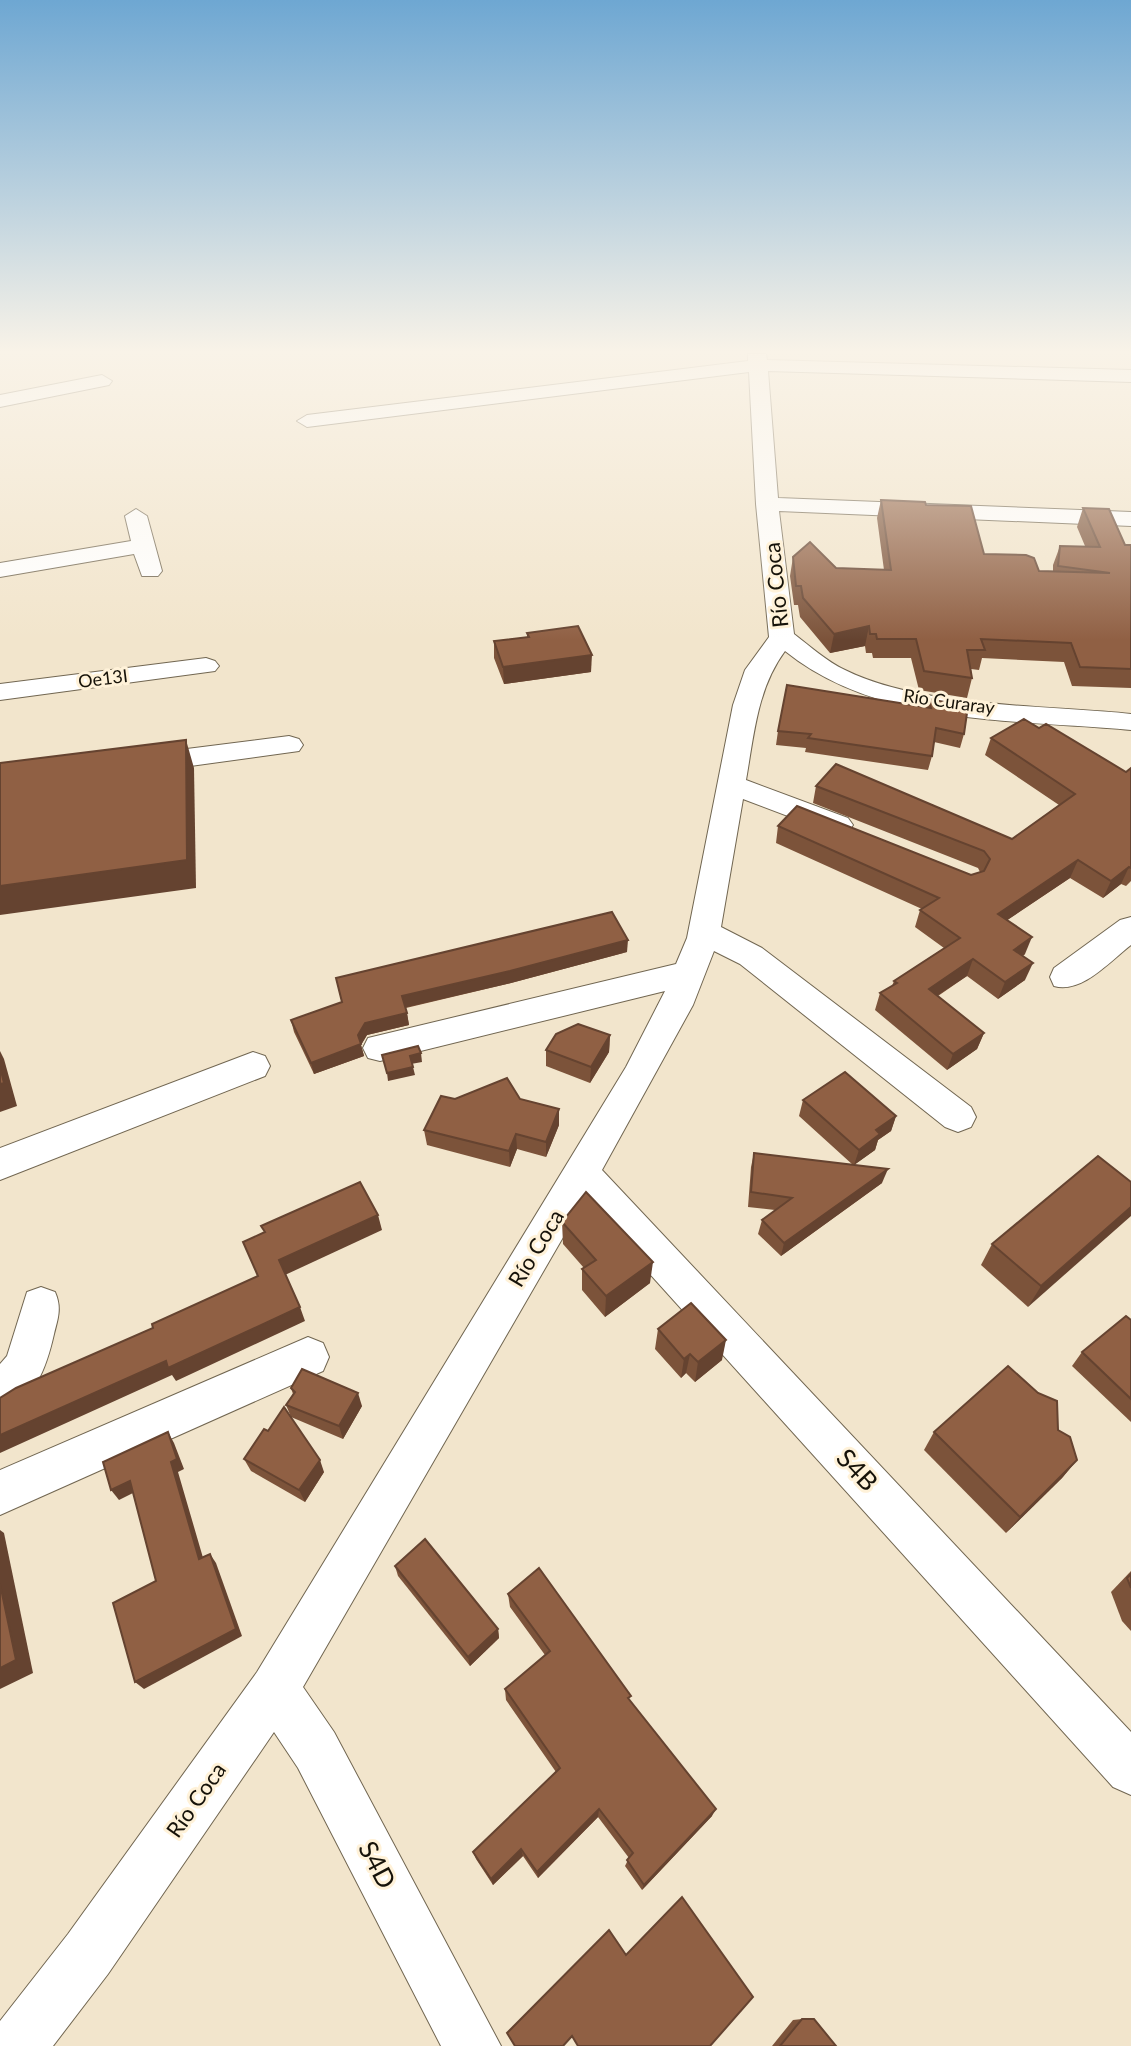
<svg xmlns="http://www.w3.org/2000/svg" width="1131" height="2046" viewBox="0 0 1131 2046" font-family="Lato,sans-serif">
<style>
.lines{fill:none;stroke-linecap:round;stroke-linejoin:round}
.minor-casing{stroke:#716651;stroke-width:2}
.minor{fill:#fff;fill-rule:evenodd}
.wall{fill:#7c533a}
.shaded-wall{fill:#654330}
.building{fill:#906044;stroke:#654330;stroke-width:2}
.labels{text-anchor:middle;stroke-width:6;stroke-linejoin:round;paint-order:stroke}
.far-street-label{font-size:18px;fill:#161209;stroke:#fff2d9}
.street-label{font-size:22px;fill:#161209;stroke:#fff2d9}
.near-street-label{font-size:26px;fill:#161209;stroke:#fff2d9}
</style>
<rect width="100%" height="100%" fill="#f2e5cc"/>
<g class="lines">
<!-- minor casing -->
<g class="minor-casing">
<g id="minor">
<path d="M748,354H766L767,360L1131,370V382L768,371L778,498L1131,512V526L779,511L794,634C811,647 826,661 845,670C922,708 1045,705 1131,714V730C1016,719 879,727 785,651C757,689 754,735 746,780L848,818L853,825L848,832L838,835L743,799L721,927L762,948L971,1107L976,1117L971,1127L958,1132L945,1127L740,964L714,951L693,1005L602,1170L1131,1732V1795L1113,1787L584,1201L303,1687L334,1732L501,2046H441L298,1768L274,1732L108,1974L53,2046H0V2021L68,1934L257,1672L626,1067L665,991L380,1061L368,1058L363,1048L368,1038L676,964L687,938L733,705L745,670L769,637L756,504L749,372L307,427L297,421L307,415L748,361Z"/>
<path d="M102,375L112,381L109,385L0,407V395Z"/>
<path d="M136,509L147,516L162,571L158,576H142L134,554L0,577V563L131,541L125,516Z"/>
<path d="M206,658L215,661L219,666L215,671L0,700V684Z"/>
<path d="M289,736L299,739L303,745L299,751L147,772L137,769L133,763L137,757L147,754Z"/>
<path d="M1131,917V945C1110,961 1082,994 1054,986L1050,977L1054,968L1120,920Z"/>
<path d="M253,1052L265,1056L270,1066L265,1076L0,1180V1148Z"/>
<path d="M41,1287L55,1292C62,1308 58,1318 54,1334C46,1369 35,1400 0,1414V1364L7,1356L27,1292Z"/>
<path d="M308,1337L323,1343L329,1357L323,1371L0,1515V1470Z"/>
</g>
</g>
<!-- minor -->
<use href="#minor" class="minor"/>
</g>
<!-- wall -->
<g class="wall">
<path d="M881,500L926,505L984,554L1039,571H1053V565L1060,546H1085L1077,527L1083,508L1125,545H1131V688L1072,686L1064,662L982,658L979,670L971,669L972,678L967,698L919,690L911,658H873L872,653H866L865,646L830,653L800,617L798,605H794L790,576L793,557L836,568L884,570L877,518Z"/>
<path d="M527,633L591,672L504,684L494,658V641L527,637Z"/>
<path d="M928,699L964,734L960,748L934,742L932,756L928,770L805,752L806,748L776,745L778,731L926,707Z"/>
<path d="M1039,728L1126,772L1131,768V881L1126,886L1121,884L1103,898L1070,878L1007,920L1025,954L1023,956L1025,980L998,999L967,976L938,996L984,1033L977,1049L947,1070L875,1010L880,993L892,986L894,981L944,948L915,927L920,910L922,909L776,843L778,826L971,875L980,872L978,868L813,803L816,786L1012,839L1059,805L985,755L991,738Z"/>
<path d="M627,952L511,983L406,1008L409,1025L367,1035L361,1045L364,1056L314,1074L294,1032L291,1020L342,1002L336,978Z"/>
<path d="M610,1035L609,1052L590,1083L546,1066V1050Z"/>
<path d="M455,1099H520L559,1109V1125L546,1157L517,1149L510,1167L427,1145L424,1130Z"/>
<path d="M803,1100L896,1116L891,1131L878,1140L875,1150L854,1165L882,1183L781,1256L758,1234L762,1220L775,1210L748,1207L751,1167L754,1153L853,1165L799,1116Z"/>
<path d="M1131,1182L1028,1307L981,1265L992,1244Z"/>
<path d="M562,1222L650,1283L605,1317L582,1290V1269L584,1268L563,1244Z"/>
<path d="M1131,1320V1422L1072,1366L1082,1352Z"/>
<path d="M658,1329L722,1360L695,1382L686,1373L681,1378L655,1349Z"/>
<path d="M291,1388L362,1406L343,1439L291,1417L286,1405L293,1394Z"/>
<path d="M1058,1430L1077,1460L1062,1478L1006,1533L924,1450L934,1432Z"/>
<path d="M244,1459L324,1472L305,1502L251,1471Z"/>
<path d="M395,1566L498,1629L499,1638L470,1666L398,1576Z"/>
<path d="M1131,1571V1631L1122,1621L1111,1592Z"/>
<path d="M508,1594L630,1700L712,1816L642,1890L625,1866L629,1858L598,1817L538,1878L523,1856L493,1885L476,1859L473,1852L556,1772L506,1700L505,1689L545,1655L510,1607Z"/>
<path d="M802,2019L836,2046H772L793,2020Z"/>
</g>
<!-- shaded-wall -->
<g class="shaded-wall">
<path d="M869,626L865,646L830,653L834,634Z"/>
<path d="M592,655L591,672L504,684L503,667Z"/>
<path d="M186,740L194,768L196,888L0,915V886Z"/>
<path d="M1078,860L1070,878L991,931L998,914Z"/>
<path d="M1129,867L1121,884L1103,898L1111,881Z"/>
<path d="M1032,937L1025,954L1007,967L1014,950Z"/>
<path d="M628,940L627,952L511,983L403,1008L402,996Z"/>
<path d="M973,959L967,976L923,1005L929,989Z"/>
<path d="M1033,963L1025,980L998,999L1005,982Z"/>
<path d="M407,1013L409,1025L367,1035L361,1045L364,1056L314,1074L311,1063L358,1035L365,1023Z"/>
<path d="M984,1033L977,1049L947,1070L953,1054Z"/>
<path d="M610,1035L609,1052L590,1083L591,1067Z"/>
<path d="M0,1051L4,1059L17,1106L0,1112Z"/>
<path d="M421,1053L422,1062L411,1064L410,1056Z"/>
<path d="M413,1067L415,1075L388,1081L387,1073Z"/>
<path d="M559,1109V1125L546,1157V1142Z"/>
<path d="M896,1116L891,1131L878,1140L875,1150L854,1165L859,1150L876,1130Z"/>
<path d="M516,1134L517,1149L510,1167L509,1151Z"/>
<path d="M888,1169L882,1183L781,1256L784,1243Z"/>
<path d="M1131,1207V1216L1028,1307L1041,1286Z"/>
<path d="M378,1215L382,1230L285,1275L279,1260Z"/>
<path d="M653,1262L650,1283L605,1317L606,1296Z"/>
<path d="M300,1307L305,1321L176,1381L172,1375L0,1453V1435L166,1361Z"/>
<path d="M726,1340L722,1360L695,1382L698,1362Z"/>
<path d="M690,1354L686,1373L681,1378L684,1359Z"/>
<path d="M358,1393L362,1406L343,1439L339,1426Z"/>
<path d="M168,1432L174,1443L184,1469L178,1472L206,1568L199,1559L171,1462Z"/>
<path d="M320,1460L324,1472L305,1502L299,1490Z"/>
<path d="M1077,1460L1062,1478L1006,1533L1020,1517Z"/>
<path d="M130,1481L137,1491L119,1500L111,1490Z"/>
<path d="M0,1530L4,1533L33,1673L0,1689Z"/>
<path d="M210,1554L216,1563L242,1636L144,1689L135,1682Z"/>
<path d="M498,1629L499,1638L470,1666L468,1657Z"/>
<path d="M599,1809L598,1817L538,1878L537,1872Z"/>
<path d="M716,1809L712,1816L642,1890L644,1885Z"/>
<path d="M521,1849L523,1856L493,1885L491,1879Z"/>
</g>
<!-- building -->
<g class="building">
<path d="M881,500L925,502L926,505L971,506L984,554L1026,555L1034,558L1039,571L1110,573L1058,566L1060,546L1100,547L1083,508L1109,509L1125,545H1131V669L1080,667L1071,643L981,639L985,650H967L972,678L924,671L916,639H877L876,634H870L869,626L834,634L803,598L801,586H796L793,557L810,542L836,568L891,570Z"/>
<path d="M578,626L592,655L503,667L494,641L529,637L527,633Z"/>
<path d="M787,685L931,708L928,699L968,706L964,734L936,728L932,756L808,738L811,734L778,731Z"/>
<path d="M1024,719L1039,728L1046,724L1126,772L1131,768V868L1129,867L1111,881L1078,860L998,914L1032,937L1014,950L1033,963L1005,982L973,959L929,989L984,1033L953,1054L880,993L897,983L894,981L960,938L920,910L939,898L778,826L797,806L971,875L984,871L990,859L984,851L816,786L836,764L1012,839L1075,794L991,738Z"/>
<path d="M186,740L187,860L0,886V763Z"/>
<path d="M612,912L628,940L510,971L402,996L407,1013L365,1023L358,1035L361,1044L311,1063L291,1020L342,1002L336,978Z"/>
<path d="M578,1024L610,1035L591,1067L546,1050L556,1034Z"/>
<path d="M418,1046L421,1053L410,1056L413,1067L387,1073L382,1055Z"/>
<path d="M0,1067L4,1083L0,1084Z"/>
<path d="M845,1072L896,1116L876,1130L880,1134L859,1150L803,1100Z"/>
<path d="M507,1078L520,1099L559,1109L546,1142L516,1134L509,1151L424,1130L441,1096L455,1099Z"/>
<path d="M754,1153L888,1169L784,1243L762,1220L792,1198L751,1192Z"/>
<path d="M1098,1156L1131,1182V1207L1041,1286L992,1244Z"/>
<path d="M360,1182L378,1215L279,1260L300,1307L168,1368L166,1361L0,1435V1398L16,1388L153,1328L152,1324L258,1276L243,1242L265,1232L261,1226Z"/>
<path d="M586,1192L653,1262L606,1296L582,1269L596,1260L562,1222Z"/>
<path d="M691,1303L726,1340L698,1362L690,1354L684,1359L658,1329Z"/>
<path d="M1126,1316L1131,1320V1399L1082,1352Z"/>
<path d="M1008,1366L1038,1393L1057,1401L1058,1430L1070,1437L1077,1460L1020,1517L934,1432Z"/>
<path d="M302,1369L358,1393L339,1426L286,1405L295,1392L291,1388Z"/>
<path d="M284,1407L320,1460L299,1490L244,1459L264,1429L268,1431Z"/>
<path d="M168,1432L177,1459L171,1462L199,1559L210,1554L236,1629L135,1682L113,1603L156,1581L130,1481L111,1490L103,1462Z"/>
<path d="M425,1539L498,1629L468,1657L395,1566Z"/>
<path d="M539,1568L631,1696L628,1698L716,1809L644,1885L627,1860L633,1853L599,1809L537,1872L521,1849L491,1879L473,1852L560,1768L505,1689L550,1651L508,1594Z"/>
<path d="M1131,1574V1588L1127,1578Z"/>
<path d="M0,1584L16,1660L0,1668Z"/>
<path d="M682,1897L753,1997L710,2046H578L572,2036L563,2046H515L507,2033L609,1930L626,1955Z"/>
<path d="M802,2019H814L836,2046H780Z"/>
</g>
<!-- sky -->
<linearGradient id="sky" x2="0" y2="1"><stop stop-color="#6ea7d2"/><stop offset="0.55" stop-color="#f9f3e8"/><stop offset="1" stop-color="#f9f3e8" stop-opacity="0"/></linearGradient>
<rect width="1131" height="640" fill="url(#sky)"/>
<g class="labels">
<!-- far-street labels -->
<g class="far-street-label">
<text transform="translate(103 679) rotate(-7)" y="6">Oe13I</text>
<text transform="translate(949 702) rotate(8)" y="6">Río Curaray</text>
</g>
<!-- street labels -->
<g class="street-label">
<text transform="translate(776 585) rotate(-96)" y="8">Río Coca</text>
<text transform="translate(536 1248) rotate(-59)" y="8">Río Coca</text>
<text transform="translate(196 1800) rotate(-55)" y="8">Río Coca</text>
</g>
<!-- near-street labels -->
<g class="near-street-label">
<text transform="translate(857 1470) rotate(47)" y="9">S4B</text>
<text transform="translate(377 1865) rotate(62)" y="9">S4D</text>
</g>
</g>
</svg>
